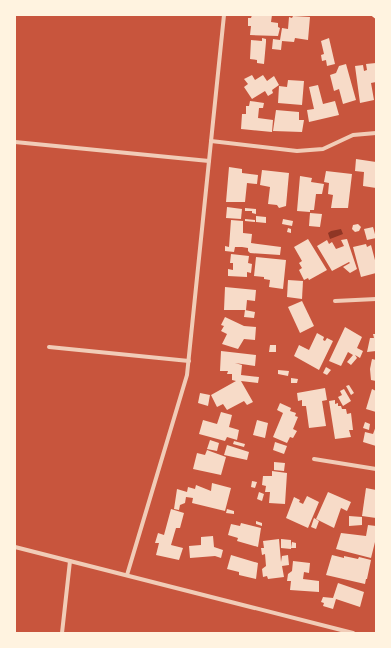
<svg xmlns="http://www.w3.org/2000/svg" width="391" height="648" viewBox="0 0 391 648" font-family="'Fira Sans',sans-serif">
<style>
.water{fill:#8f3625}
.building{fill:#f7dbc8}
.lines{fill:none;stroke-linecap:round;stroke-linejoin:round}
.path{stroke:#fff3e0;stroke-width:2}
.minor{stroke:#f1ccb7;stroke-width:4}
</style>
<rect width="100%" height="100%" fill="#c8553d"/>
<!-- water -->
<path class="water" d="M341,229L343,234L330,239L328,233L331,231Z"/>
<!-- building -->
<g class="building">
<path d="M252,15H272L271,22L278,23V27L280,28L278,36L250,35L251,26H248V18H251Z"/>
<path d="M293,16L310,17L308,40L295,38L294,42L282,41L281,50L272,49L273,39L280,40L282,28L288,29L289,17L292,18Z"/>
<path d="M262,38L266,39V42L264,64L257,63V60L250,59L251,40L262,41Z"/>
<path d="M329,38L335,64L327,66L326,60L322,61L321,55L324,54L321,41Z"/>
<path d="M376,63V82L371,83L374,100L360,103L355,66L363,65L364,71L367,70L366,64Z"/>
<path d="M346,64L356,100L343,104L339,89L334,91L330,75L336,73L339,66Z"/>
<path d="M252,75L255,80L263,75L267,81L274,76L279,85L272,90L273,93L268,96L265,91L252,99L244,87L248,84L244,79Z"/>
<path d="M288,80L304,81L302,105L278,103L279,86L287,87Z"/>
<path d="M318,85L323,104L335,101L339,115L309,122L307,110L314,109L309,87Z"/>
<path d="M250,101L264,103L263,108H259L258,118L273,120L272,132L241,129L242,114H246V106H249Z"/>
<path d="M276,110L299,112V120H304L302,132L273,131Z"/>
<path d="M356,159L376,162V188L363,186L364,172L355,171Z"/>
<path d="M229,167L242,169V173L258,175L257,184L247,183L245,202H226Z"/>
<path d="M262,170L289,173L286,206L279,208L277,205L268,204L270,187L260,185Z"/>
<path d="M326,171L352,174L348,208H331L333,195L328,194L329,183L324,182Z"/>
<path d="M300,176L312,178L311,182L324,184L322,194H316L314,210H310V212L297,211Z"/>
<path d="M227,207L242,209L241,219L226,218Z"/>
<path d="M245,208L256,209V214L252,213V211H245Z"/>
<path d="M310,213L322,214L320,227L309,226Z"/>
<path d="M256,216L266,217V223L256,222Z"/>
<path d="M245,219L255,220V222L245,221Z"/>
<path d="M283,219L293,221L292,226L282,224Z"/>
<path d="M231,220L243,221V233L252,234L251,243L281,247L280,255L250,253L248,251V248L242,247H235L234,252L225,251V246L229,247Z"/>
<path d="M358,224L361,227L359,231L355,232L352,229L353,225Z"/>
<path d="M373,227L376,238L367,240L364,229Z"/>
<path d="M288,228L291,229V233L287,232Z"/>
<path d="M308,239L327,270L309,280L308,278L304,280L299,270L302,268L299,263L302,261L294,247Z"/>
<path d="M347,239L357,269L350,273L343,267L350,263L349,262L332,271L317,246L327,240L329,244L332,242L336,249L344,246L341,240Z"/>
<path d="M366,244L367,247L371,245L376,264V273L361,277L353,247Z"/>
<path d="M231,254L249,256L248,263L252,264L251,273L247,272V277L228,276V269L233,270V263H230Z"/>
<path d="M256,257L286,260L283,289L269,287L270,280L264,279V277L254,276Z"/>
<path d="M288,280L303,281L302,299L287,297Z"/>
<path d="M225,287L256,290L255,301L247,300L246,310H224Z"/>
<path d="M302,301L314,326L300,333L288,307Z"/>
<path d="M245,310L255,312L254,318L244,317Z"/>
<path d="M225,317L244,326L256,327L255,340L244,339L238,349L222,344L227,334L221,331L224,326L221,325Z"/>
<path d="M345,327L362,337L357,348L363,351L360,358L355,355L357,358L351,365L347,362L353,355L348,352L341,366L329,361Z"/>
<path d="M317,333L324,337L323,340L325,341L327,338L333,341L319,370L294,356L299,345L309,350Z"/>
<path d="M373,334H376V351L367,352L370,338H374Z"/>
<path d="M270,345H276V352H269Z"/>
<path d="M221,351L256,355L255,366L235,363L242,365L241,375L259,377L258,383L241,381L253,402L247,405L244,401L227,410L223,404L217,407L211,395L236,381L232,380V374H227L228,371H220Z"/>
<path d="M372,359L376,360V381L371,380L370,369Z"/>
<path d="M326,367L331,370L327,375L323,373Z"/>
<path d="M278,370L289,371L288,376L278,374Z"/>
<path d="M291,378L298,379L297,383H291Z"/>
<path d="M349,385L354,393L351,395L346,386Z"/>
<path d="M325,388L327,400L322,401L326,426L309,428L306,406H302V400L298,401L297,393Z"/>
<path d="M344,389L351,401L343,406L338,397L342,395L340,391Z"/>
<path d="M372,389L376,391V412L366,409Z"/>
<path d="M200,393L210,395L208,406L198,403Z"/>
<path d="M335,400V404L338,403V406H341L342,409H346L347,414L351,413L353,430H349L351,437L335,439L329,401Z"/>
<path d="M280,403L291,408L290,411L296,413L295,416L298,417L293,429L297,431L293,438L290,437L287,443L273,437L283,413L277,410Z"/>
<path d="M221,412L232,415L229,427L239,430L237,440L227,437L225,441L199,434L203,420L217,424Z"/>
<path d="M257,420L268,423L265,438L253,435Z"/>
<path d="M365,422L370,424L369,430L363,428Z"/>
<path d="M376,426V446L363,442L365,432L373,434Z"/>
<path d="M210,440L219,443L217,451L207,449Z"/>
<path d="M234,441L245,444L244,447L233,444Z"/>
<path d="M275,442L287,446L284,454L273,450Z"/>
<path d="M227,445L249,452L247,460L224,455Z"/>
<path d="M207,450L226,457L221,475L193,469L197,453L205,455Z"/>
<path d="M274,462L285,463L284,471L274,470Z"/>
<path d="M272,471L287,473L285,504L269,503L270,492H265L266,486L262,485L263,476H272Z"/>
<path d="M252,481L257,482L255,488L251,487Z"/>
<path d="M212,483L231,488L225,511L192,503L193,498L186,497L185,503L180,505L179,510L174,509L177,489L187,492L188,487L195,489L196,485L211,491Z"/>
<path d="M366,488L376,490V518L362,516Z"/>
<path d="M259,492L264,494L262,501L257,499Z"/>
<path d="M328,492L351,502L347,511L341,508L334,528L316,519Z"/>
<path d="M307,496L319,502L308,528L286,518L294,497L300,500L299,502L303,504Z"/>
<path d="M171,509L184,513L180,528H176L171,545L183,548L179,560L156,555L159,543H155L158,533L164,535Z"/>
<path d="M227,509L234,511V514L226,513Z"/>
<path d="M349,516L362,517V525L349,526Z"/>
<path d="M314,518L319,521L316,529L311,527Z"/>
<path d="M256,521L262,523V526L256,524Z"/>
<path d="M241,523L261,528L258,547L237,541L238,538L228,535L231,524L240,526Z"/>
<path d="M368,525L376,526V538L371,558L336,549L341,533L366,536Z"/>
<path d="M213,536L214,547L223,550L221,558L215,556L190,558L189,546L201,545V537Z"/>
<path d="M279,539L281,562L282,556L288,555L289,565L282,566L284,577L268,579L267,576L263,577L262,569L266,566L265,554L262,555L261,548H264L263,541Z"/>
<path d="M281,539L291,540V549L281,548Z"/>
<path d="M292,542L296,543V548H291Z"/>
<path d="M231,555L258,563L256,579L239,575V572L227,569Z"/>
<path d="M332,555L344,558V556L358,559L359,557L371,560L367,579H366L365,584L326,575Z"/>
<path d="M293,561L310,563L309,573L304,572L303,579L319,581V592L290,590L291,581H287L288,574L292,571Z"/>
<path d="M338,583L364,592L360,607L336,599L333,609L323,606L324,603L321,602L323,597L333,598Z"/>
</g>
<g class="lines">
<!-- path -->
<path class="path" d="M372,15L376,18"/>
<!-- minor -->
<g class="minor">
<path d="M211,141L297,151L323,149L353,135L376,133"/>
<path d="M15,142L209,161"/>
<path d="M335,301L376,299"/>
<path d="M49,347L189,361"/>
<path d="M314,459L376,469"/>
<path d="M15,547L353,633"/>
<path d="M127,575L187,375L224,15"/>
<path d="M62,633L70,561"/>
</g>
</g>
<!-- border -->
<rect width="391" height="648" fill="none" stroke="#fff3e0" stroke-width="32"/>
</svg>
